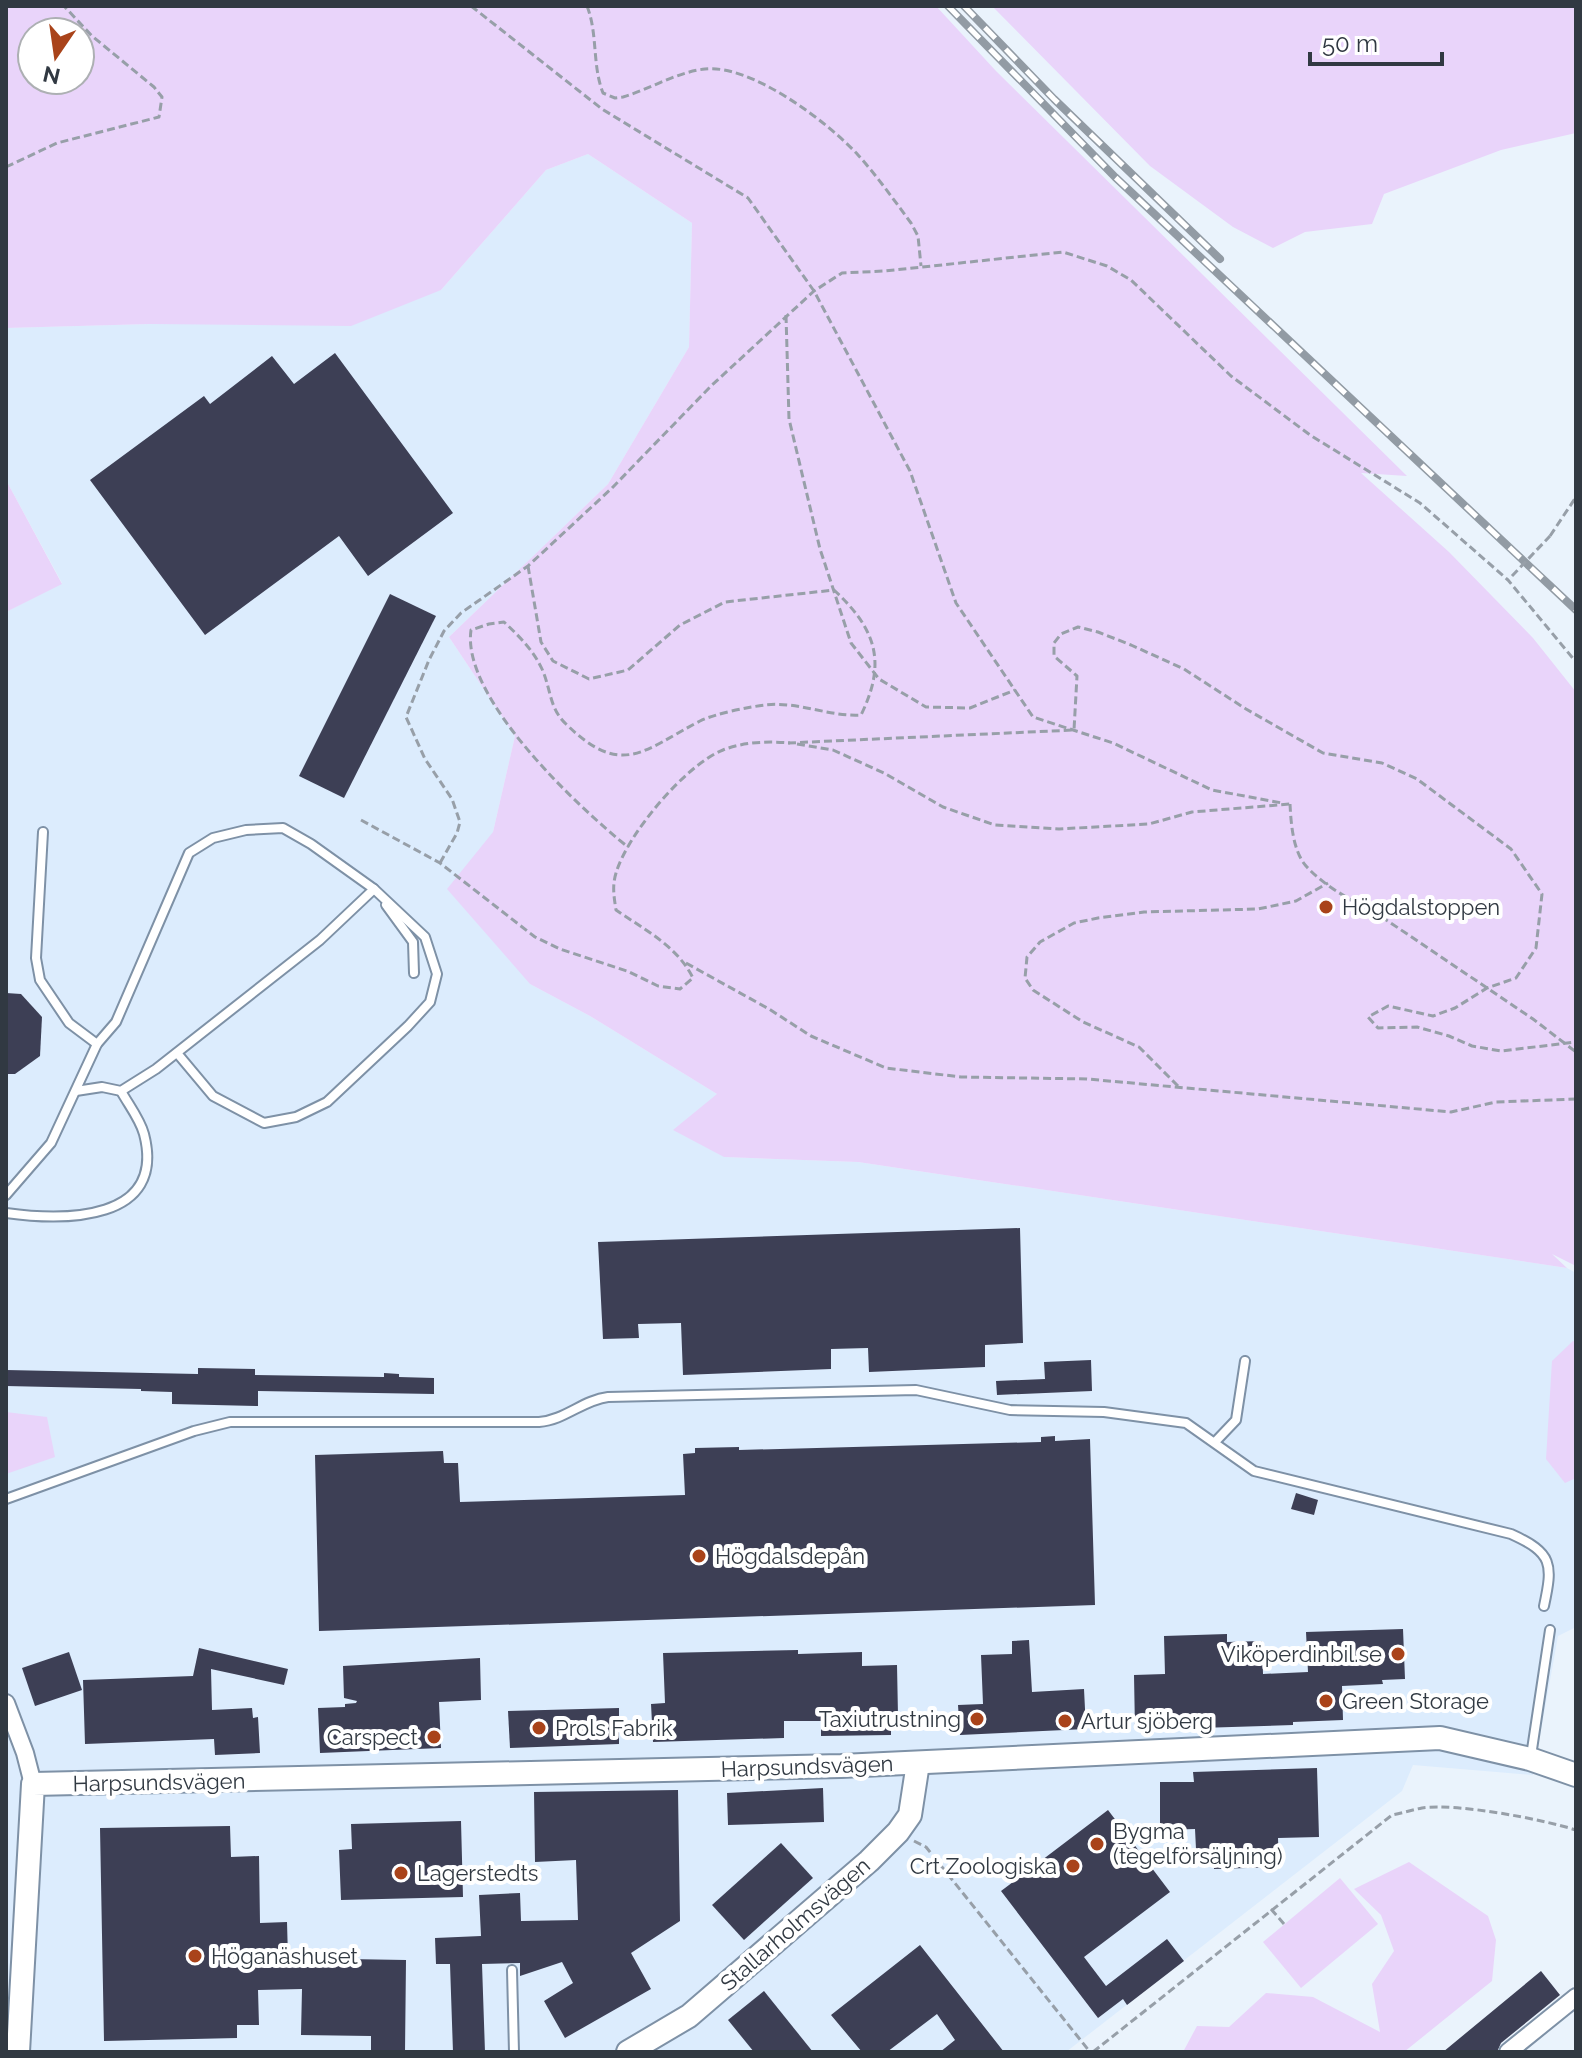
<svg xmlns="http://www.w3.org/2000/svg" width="1582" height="2058" viewBox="0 0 1582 2058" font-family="Raleway,sans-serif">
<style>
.built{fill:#dcecfd}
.green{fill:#e9d4fa;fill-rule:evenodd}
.building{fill:#3d3f55}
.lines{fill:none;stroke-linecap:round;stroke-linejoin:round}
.service-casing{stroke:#7e91a6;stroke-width:12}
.minor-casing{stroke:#7e91a6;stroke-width:20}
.tertiary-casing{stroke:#7e91a6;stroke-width:26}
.path{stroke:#979fa8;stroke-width:3;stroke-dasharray:8 4;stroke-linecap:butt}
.service{stroke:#fff;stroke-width:8}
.minor{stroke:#fff;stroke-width:16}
.tertiary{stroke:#fff;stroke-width:22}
.rail-casing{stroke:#929ba4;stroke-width:8}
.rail{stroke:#fff;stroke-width:5;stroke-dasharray:15;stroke-linecap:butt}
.path-bridge{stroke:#979fa8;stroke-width:3;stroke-dasharray:8 4;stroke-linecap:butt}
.poi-dot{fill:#a9431a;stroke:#fff;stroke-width:3}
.labels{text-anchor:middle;stroke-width:8;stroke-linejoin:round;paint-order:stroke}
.poi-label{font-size:22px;fill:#313942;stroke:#fff;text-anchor:start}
.street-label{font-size:22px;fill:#313942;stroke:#fff}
</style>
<rect width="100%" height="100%" fill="#eaf3fc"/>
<!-- built -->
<path class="built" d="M588,154L692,223L689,347L608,484L449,637L515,736L493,832L530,984L590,1016L717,1094L724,1157L858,1162L1567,1268L1576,1273V1627L1558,1636L1533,1775L1413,1765L1402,1791L1066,2052H6V612L62,583L6,480V328L150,324L441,290L546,170Z"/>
<!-- green -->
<g class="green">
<path d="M6,6H936L996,71L1407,476L1361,473L1449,552L1533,638L1576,692V1266L1552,1254L1567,1268L858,1162L724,1157L673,1130L717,1094L590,1016L530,984L447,889L493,832L515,736L449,637L608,484L689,347L692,223L588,154L546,170L441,290L351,326L150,324L6,328ZM32,32H80V80H32Z"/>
<path d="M992,6H1576V133L1501,150L1384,194L1372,224L1305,232L1273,248L1233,227L1150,166Z"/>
<path d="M6,480L62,584L6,612Z"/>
<path d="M1573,1341L1576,1342V1478L1565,1483L1546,1459L1552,1361Z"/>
<path d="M6,1412L47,1417L55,1457L6,1474Z"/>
<path d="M1409,1862L1488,1916L1496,1940L1492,1981L1404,2052H1183L1197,2026L1229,2027L1266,1993L1313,1997L1380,2032L1372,1984L1394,1951L1381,1915L1354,1889Z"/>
<path d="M1340,1878L1378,1924L1301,1988L1263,1942Z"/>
</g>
<!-- building -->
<g class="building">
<path d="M335,353L453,513L368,576L339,536L205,635L90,480L204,396L210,404L272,356L294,384Z"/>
<path d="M390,594L436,616L344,798L299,776Z"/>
<path d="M6,993L21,994L42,1017L40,1056L15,1074H6Z"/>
<path d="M1020,1228L1023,1343L985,1345V1367L869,1372L868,1348L831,1349V1369L683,1375L681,1323L638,1324L639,1338L603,1339L598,1242Z"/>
<path d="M1091,1360L1092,1391L997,1395L996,1381L1045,1379L1044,1362Z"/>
<path d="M198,1368L255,1369V1375L384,1377V1373L399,1374V1377L434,1378V1394L258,1391V1406L172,1404V1392L141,1391V1389L6,1386V1370L198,1374Z"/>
<path d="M1055,1436V1441L1090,1439L1095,1605L319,1631L315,1455L443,1451L444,1463H458L460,1502L685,1495L683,1454L695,1453V1448L739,1447V1450L1041,1442V1437Z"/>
<path d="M1296,1493L1318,1500L1314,1515L1291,1509Z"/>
<path d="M1403,1629L1405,1679L1382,1680L1383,1684L1342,1686L1343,1720L1293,1722V1725L1135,1730L1134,1675L1165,1674L1164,1636L1227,1634V1642L1262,1641L1263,1674L1308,1672L1306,1632Z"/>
<path d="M1029,1640L1032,1692L1084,1689L1086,1729L960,1735L958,1705L983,1704L981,1655L1012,1654V1641Z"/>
<path d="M199,1648L288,1669L284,1685L211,1669L212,1710L252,1708L253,1718L258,1717L260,1753L215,1755L214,1739L85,1744L83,1680L193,1676Z"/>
<path d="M798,1650V1654L862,1652V1666L897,1665L898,1716H891V1735L821,1736V1721H784V1738L653,1742L651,1704L665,1703L663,1653Z"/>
<path d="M69,1652L82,1690L35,1706L22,1668Z"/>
<path d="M480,1658L481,1700L439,1702L441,1748L320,1753L318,1708L345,1707V1704L356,1703L357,1701L344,1698L343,1666Z"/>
<path d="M619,1708V1744L510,1748L508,1711Z"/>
<path d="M1317,1768L1319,1837L1278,1838L1279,1867L1214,1869L1213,1849H1196L1195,1829L1160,1830V1782H1194L1193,1772Z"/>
<path d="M823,1788L824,1822L728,1825L727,1793Z"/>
<path d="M678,1790L680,1921L631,1953L651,1989L565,2038L544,2001L573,1983L562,1962L520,1976V1963L482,1964L485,2052H453L450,1964H436L435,1938L481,1936L479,1895L520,1893L521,1921L578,1920L576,1860L535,1862L534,1792Z"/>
<path d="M1108,1810L1170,1892L1084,1957L1106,1986L1167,1939L1184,1961L1127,2005L1123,1999L1098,2018L1001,1891Z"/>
<path d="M461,1821L463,1897L341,1900L339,1850L352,1849L351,1824Z"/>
<path d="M230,1826L231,1857L259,1856L260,1923L287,1922L288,1958L406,1960L405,2052H371V2036L301,2035L302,1989L258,1990L259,2025H237V2038L104,2041L100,1828Z"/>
<path d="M781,1843L813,1878L744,1940L712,1905Z"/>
<path d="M920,1945L1004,2052H940L955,2040L937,2014L887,2052H862L831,2015Z"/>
<path d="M1541,1971L1560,1995L1501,2043L1497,2052H1443Z"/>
<path d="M764,1991L813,2052H754L728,2020Z"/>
</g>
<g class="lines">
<!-- service casing -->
<g class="service-casing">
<g id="service">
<path d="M43,832L36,958L40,980L69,1023L97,1044"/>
<path d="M386,905L413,942L414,973"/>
<path d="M76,1091L102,1087L121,1091L156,1069L320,940L374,889"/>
<path d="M6,1195L51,1143L97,1044L116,1022L189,853L213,838L246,830L283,828L311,844L374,889L425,937L437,974L430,1002L408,1026L327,1102L296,1117L264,1123L213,1096L177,1053"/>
<path d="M6,1213C64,1221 167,1222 144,1134C140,1119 128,1104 121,1091"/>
<path d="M1215,1442L1236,1420L1245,1361"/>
<path d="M6,1499L194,1431L230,1422H539C565,1420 583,1400 608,1397L916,1390L1010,1410L1104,1412L1186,1423L1254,1471L1511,1534C1553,1553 1553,1564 1544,1606"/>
<path d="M1531,1756L1550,1630"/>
<path d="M512,1970L514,2052"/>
</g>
</g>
<!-- minor casing -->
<g class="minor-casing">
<g id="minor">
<path d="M6,1703L25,1753L33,1784"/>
<path d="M1508,2052L1576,1997"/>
</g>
</g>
<!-- tertiary casing -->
<g class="tertiary-casing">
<g id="tertiary">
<path d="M18,2052L33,1784L841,1766L1440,1738L1530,1759L1576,1775"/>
<path d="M628,2052L689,2016L869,1861L898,1832L910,1815L918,1763"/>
</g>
</g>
<!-- path -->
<g class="path">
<path d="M471,6L602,109L748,198L814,291L910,471L956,603L1033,717L1113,743L1212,790L1282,803"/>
<path d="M587,6C598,34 592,65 603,93L615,98L623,97C650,89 677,72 705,69C751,64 828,122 858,155C877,176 894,200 911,223L918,236L921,266"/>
<path d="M6,167L57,143L159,117L162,97L154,87L92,36L64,6"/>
<path d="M786,315L789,419L820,549L851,643L879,679L926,707L970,708L1015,690"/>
<path d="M1550,536L1576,497"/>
<path d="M528,566L541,642L553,661L589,679L628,670L680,625L725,602L834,590C876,629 887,662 861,715C829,717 798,701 765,705C748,707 714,714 700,721C644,750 622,779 566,724C549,708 551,689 542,669C533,650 520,637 504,622L489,624L471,630C461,698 579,808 628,847"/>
<path d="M788,743L1074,730L1077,676L1054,656V643L1061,634L1078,627L1098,632L1131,645L1184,669L1246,709L1323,753L1382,763L1417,779L1511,849L1542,894L1536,948L1516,978L1487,988L1455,1008L1433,1016L1388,1006L1368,1017L1378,1028L1417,1027L1449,1036L1472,1046L1501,1051L1576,1042"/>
<path d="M797,744L833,750L884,773L943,807L995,825L1059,829L1149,824L1192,812L1290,804"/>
<path d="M1290,804C1291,824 1293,851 1306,866C1324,886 1352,901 1376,913L1533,1019L1576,1052"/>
<path d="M361,820L440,863L535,937L560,949L627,971L658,986L680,989L693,978C677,946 645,930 616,910C614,897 612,886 616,873C627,835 685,765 723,750C743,742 768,741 790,743"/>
<path d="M440,863L457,833L460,822L452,799L425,759L406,717L429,660L444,631L461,613L528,566L612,488L711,386L814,291L842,273L885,271L1063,252L1107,266L1131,280L1231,376L1310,435L1420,503L1508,580L1576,662"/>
<path d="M686,963L769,1009L811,1036L886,1068L961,1077L1087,1079L1451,1112L1496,1102L1576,1099"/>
<path d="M1178,1086L1139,1047L1083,1022L1033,990L1025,978L1027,957L1040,942L1074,923L1098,918L1144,912L1258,909L1296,901L1328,883"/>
<path d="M914,1841L926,1847L1090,2052"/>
<path d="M1271,1909L1284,1924"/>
<path d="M1093,2052L1392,1815C1402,1813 1412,1810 1422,1808C1458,1803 1541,1819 1576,1830"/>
</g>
<!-- service -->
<use href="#service" class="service"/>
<!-- minor -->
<use href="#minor" class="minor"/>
<!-- tertiary -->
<use href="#tertiary" class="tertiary"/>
<!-- rail casing -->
<g class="rail-casing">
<g id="rail">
<path d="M948,6L1115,177L1576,610"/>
<path d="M964,6L1054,99L1220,259"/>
</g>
</g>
<!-- rail -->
<use href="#rail" class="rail"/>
<!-- path-bridge -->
<path class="path-bridge" d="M1512,576L1550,536"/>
</g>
<!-- markers -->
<g class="poi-dot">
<circle cx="1326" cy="907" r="8"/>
<circle cx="699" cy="1556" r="8"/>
<circle cx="1398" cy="1654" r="8"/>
<circle cx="1326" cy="1701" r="8"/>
<circle cx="977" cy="1719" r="8"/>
<circle cx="1065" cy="1721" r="8"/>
<circle cx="539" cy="1728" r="8"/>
<circle cx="434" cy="1737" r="8"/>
<circle cx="1097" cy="1844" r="8"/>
<circle cx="1073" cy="1866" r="8"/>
<circle cx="401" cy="1873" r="8"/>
<circle cx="195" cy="1956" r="8"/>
</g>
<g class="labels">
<!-- poi labels -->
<g class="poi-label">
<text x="1342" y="915">Högdalstoppen</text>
<text x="715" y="1564">Högdalsdepån</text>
<text x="1382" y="1662" text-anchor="end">Viköperdinbil.se</text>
<text x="1342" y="1709">Green Storage</text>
<text x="961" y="1727" text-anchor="end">Taxiutrustning</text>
<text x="1081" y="1729">Artur sjöberg</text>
<text x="555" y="1736">Prols Fabrik</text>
<text x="418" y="1745" text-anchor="end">Carspect</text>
<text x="1113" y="1839">Bygma<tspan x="1113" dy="25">(tegelförsäljning)</tspan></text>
<text x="1057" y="1874" text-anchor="end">Crt Zoologiska</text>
<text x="417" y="1881">Lagerstedts</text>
<text x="211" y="1964">Höganäshuset</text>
</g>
<!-- street labels -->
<g class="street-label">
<text transform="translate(807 1766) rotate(-2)" y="8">Harpsundsvägen</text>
<text transform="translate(159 1782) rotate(-1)" y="8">Harpsundsvägen</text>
<text transform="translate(795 1924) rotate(-41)" y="8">Stallarholmsvägen</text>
</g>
</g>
<!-- border -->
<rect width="1582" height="2058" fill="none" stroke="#313942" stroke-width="16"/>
<!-- north arrow -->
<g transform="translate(56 56) rotate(193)"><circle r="38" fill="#ffffff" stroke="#adb0b3" stroke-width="2"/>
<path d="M0-6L14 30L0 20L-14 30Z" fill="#a9431a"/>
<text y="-12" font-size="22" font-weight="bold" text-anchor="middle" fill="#313942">N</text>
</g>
<!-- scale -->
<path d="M1310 52v12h132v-12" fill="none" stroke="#313942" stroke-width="4"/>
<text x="1322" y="52" font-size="24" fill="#313942" stroke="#ffffff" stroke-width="6" paint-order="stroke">50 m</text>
</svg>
